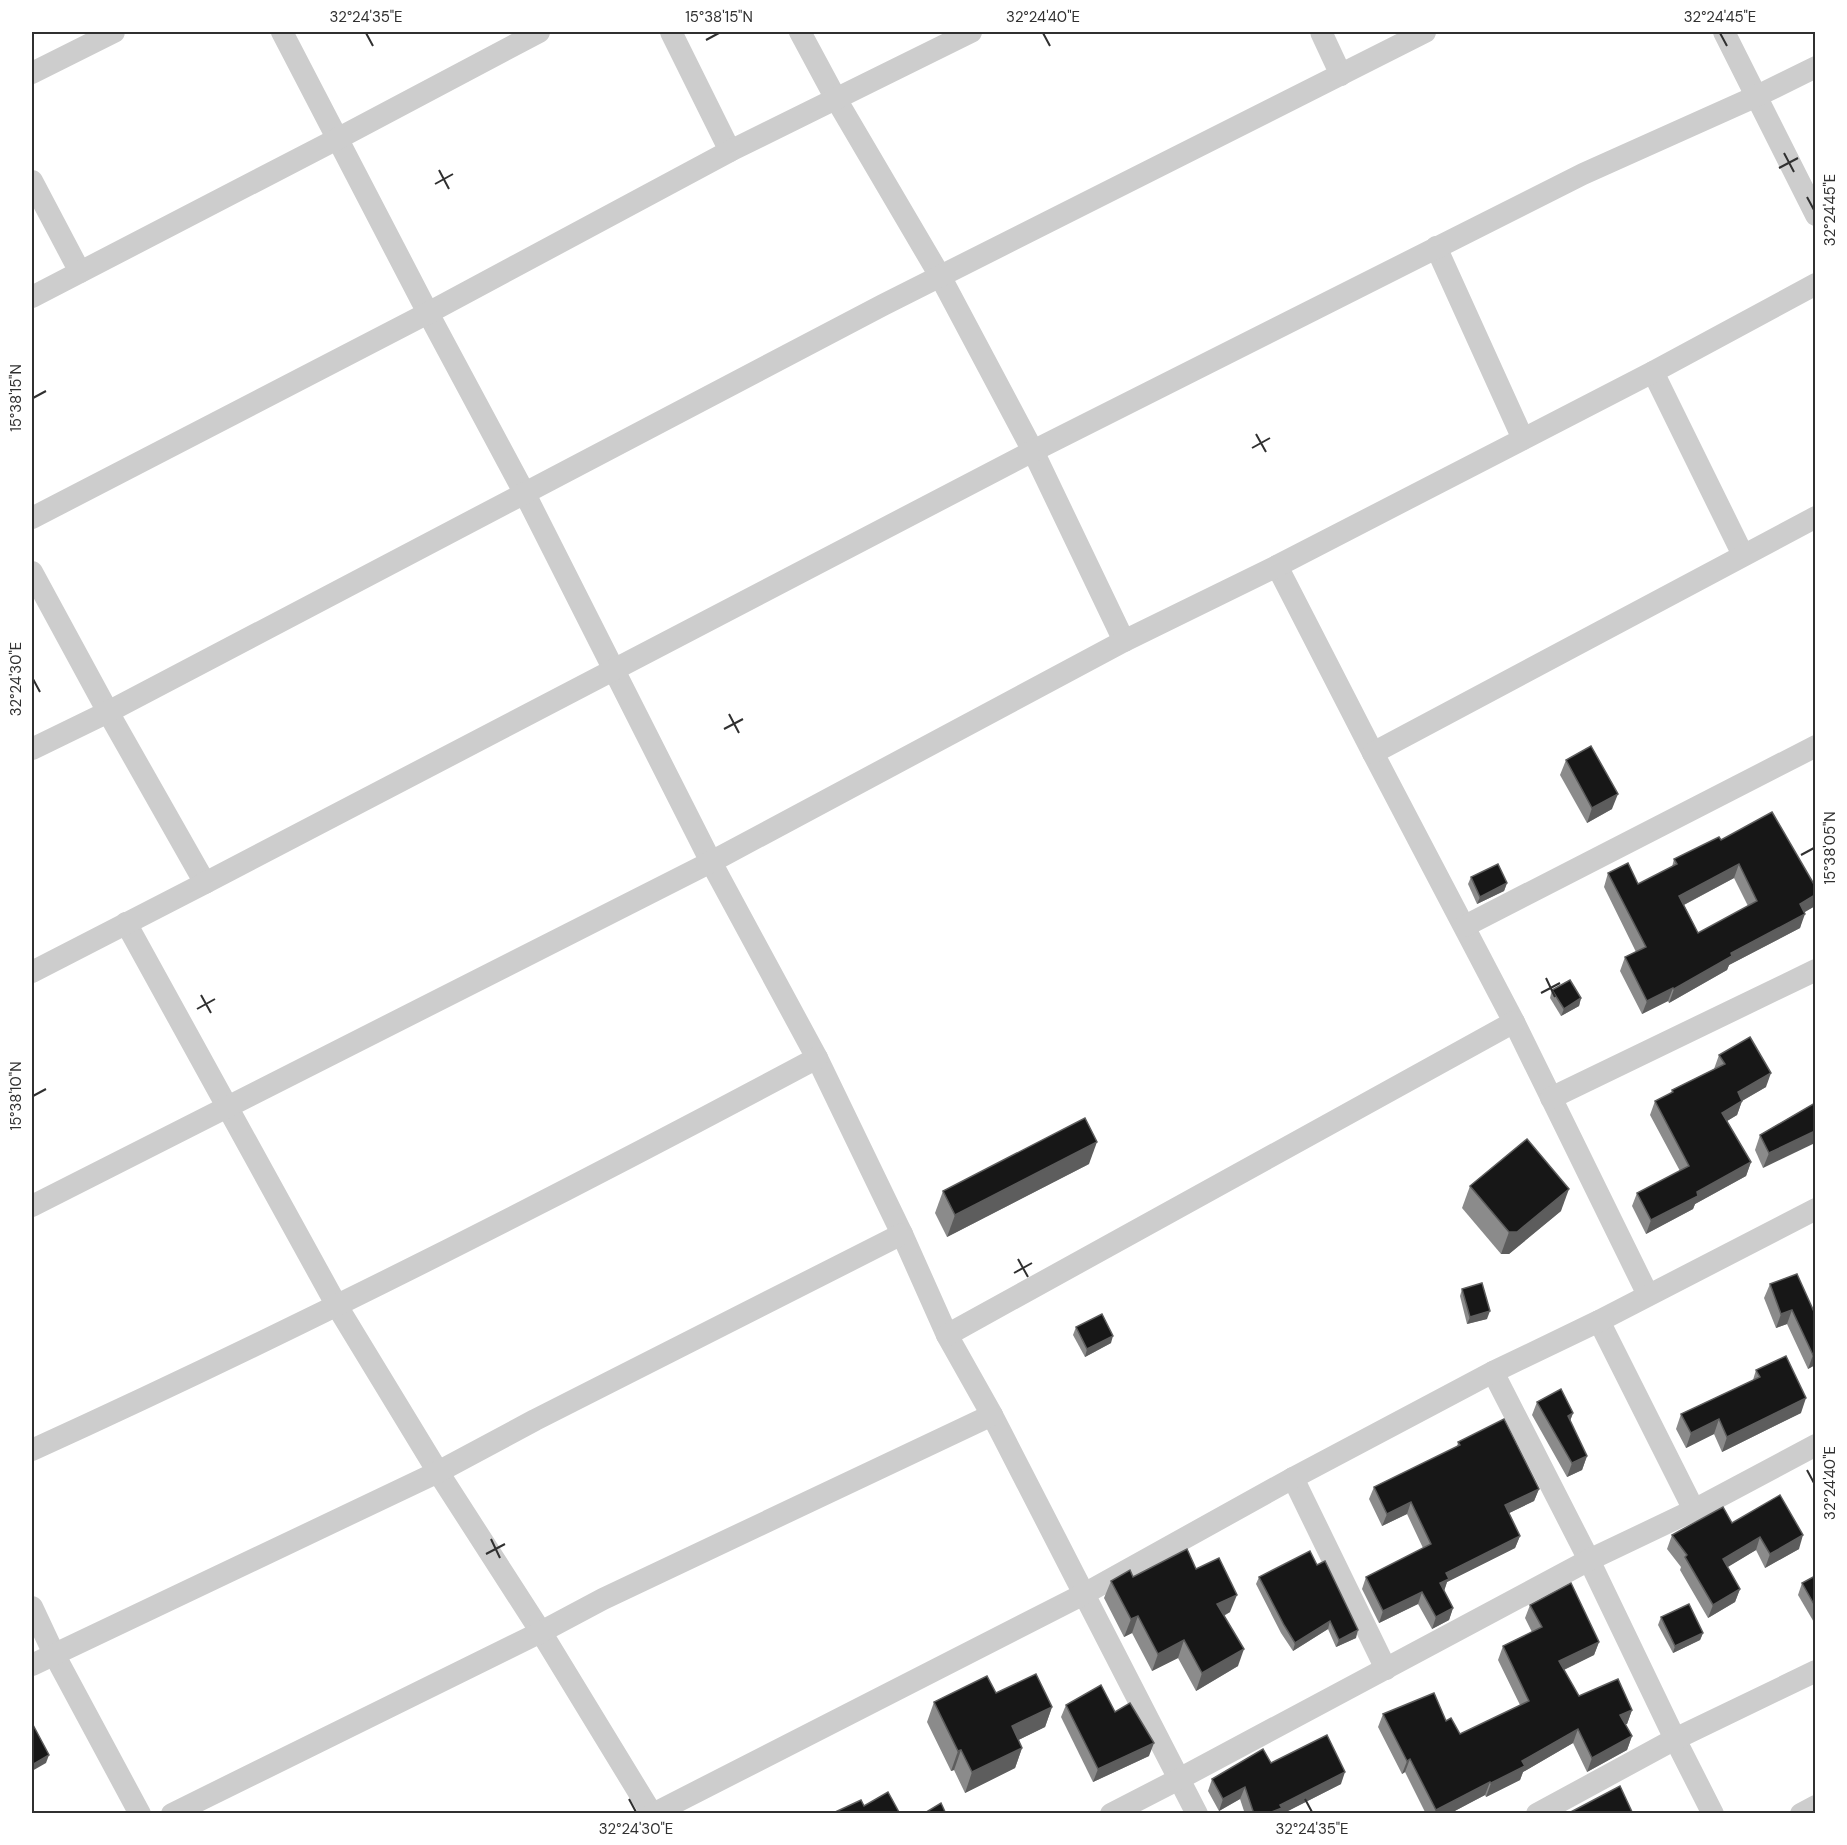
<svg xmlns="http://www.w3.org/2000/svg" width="1847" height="1845" viewBox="0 0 1847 1845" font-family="'DM Sans',sans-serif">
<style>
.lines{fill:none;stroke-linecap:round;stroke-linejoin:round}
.minor{stroke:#cdcdcd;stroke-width:22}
.wall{fill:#8b8b8b;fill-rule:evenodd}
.shaded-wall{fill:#5d5d5d}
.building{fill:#171717;stroke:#5d5d5d;stroke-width:1.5;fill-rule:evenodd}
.ticks{fill:none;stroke:#303030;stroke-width:2}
.neatline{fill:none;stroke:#303030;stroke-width:2}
.ticks-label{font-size:15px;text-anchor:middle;fill:#303030}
</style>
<rect width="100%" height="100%" fill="#fff"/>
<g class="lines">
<!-- minor -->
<g class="minor">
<path d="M282,32L428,313L525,494L711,862L817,1058L902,1234L947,1335L992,1415L1197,1814"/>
<path d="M671,32L730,151"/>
<path d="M800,32L836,99L940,276L1033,451L1124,641"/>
<path d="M1321,32L1341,75"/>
<path d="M1724,32L1816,215"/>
<path d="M32,73L114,32"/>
<path d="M32,181L80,272"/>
<path d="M1436,247L1523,439"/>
<path d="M32,297L337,139L539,32"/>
<path d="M1653,372L1743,555"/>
<path d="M32,518L428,313L730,151L971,32"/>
<path d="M1277,566L1373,753L1514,1022L1648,1295"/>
<path d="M32,572L108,712L205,883"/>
<path d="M32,749L108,712L883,305L1425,32"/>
<path d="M1373,753L1816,517"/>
<path d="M126,923L337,1306L438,1472L541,1632L652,1814"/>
<path d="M1465,926L1816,746"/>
<path d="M32,972L205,883L1033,451L1583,174L1757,96L1816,67"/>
<path d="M1551,1098L1816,970"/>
<path d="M32,1206L711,862L1124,641L1277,566L1653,372L1816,284"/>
<path d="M1599,1321L1694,1510"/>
<path d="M947,1335L1514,1022"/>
<path d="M1493,1372L1589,1560L1675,1739L1713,1814"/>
<path d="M32,1450C298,1329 559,1196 817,1058"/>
<path d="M1293,1478L1386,1669"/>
<path d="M32,1607L54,1654L140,1814"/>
<path d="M32,1665L438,1472L535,1420L902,1234"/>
<path d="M172,1814L541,1632L603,1599L992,1415"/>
<path d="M653,1814L1084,1594L1293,1478L1493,1372L1599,1321L1816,1209"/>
<path d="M1111,1814L1179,1779L1589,1560L1694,1510L1816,1445"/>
<path d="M1537,1814L1675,1739L1816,1671"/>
<path d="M1801,1814L1816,1806"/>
</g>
</g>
<!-- wall -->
<g class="wall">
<path d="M1566,760L1612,809L1587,823L1560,775Z"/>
<path d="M1721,840L1815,906L1804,912L1800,928L1729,965L1727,970L1669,1003L1668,1001L1642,1014L1620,971L1625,957L1636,952L1604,887L1608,873L1638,884L1672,867L1674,859ZM1734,878L1748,906L1698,933L1684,905Z"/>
<path d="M1471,877L1507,883L1504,891L1477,904L1468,884Z"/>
<path d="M1552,990L1581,998L1579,1006L1561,1016L1550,998Z"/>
<path d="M1719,1055L1766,1087L1742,1101L1737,1115L1727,1121L1751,1162L1746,1176L1695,1204L1693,1209L1646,1234L1632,1206L1637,1193L1680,1171L1650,1115L1655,1101L1671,1093L1672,1090L1714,1069Z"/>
<path d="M1815,1103L1763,1168L1755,1150L1760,1135Z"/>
<path d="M1089,1164L947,1237L935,1213L943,1191Z"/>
<path d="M1470,1186L1561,1211L1509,1254H1501L1462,1208Z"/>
<path d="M1770,1284L1815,1314V1365L1808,1369L1787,1324L1776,1328L1764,1298Z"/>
<path d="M1462,1289L1487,1319L1467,1324L1460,1296Z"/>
<path d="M1076,1327L1111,1343L1085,1357L1073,1335Z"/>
<path d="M1756,1370L1801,1413L1722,1452L1714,1434L1686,1448L1676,1429L1681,1414L1753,1380Z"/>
<path d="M1537,1402L1573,1413L1570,1421L1587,1456L1582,1470L1567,1477L1532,1415Z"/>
<path d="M1458,1442L1539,1489L1534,1501L1509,1513L1520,1536L1515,1548L1447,1582L1444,1591L1453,1608L1449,1620L1432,1629L1418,1604L1379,1623L1362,1589L1366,1577L1423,1548L1407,1514L1382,1526L1369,1499L1374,1487L1457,1447Z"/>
<path d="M1732,1523L1799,1549L1765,1568L1756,1550L1727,1567L1740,1589L1735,1602L1708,1618L1680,1570L1681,1567L1667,1549L1672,1535Z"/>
<path d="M1196,1569L1230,1612L1224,1616L1238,1666L1196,1691L1178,1658L1152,1671L1132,1633L1124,1637L1104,1598L1111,1581L1133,1577Z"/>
<path d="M1815,1576V1624L1798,1595L1802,1583Z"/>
<path d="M1259,1577L1356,1638L1336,1647L1328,1629L1293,1651L1281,1633L1256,1584Z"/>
<path d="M1530,1605L1599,1642L1594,1655L1564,1670L1579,1696L1632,1710L1627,1724H1625L1632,1736L1627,1750L1587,1772L1573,1743L1523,1772L1520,1780L1486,1797L1485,1795L1449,1814H1426L1405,1772L1402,1774L1378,1727L1383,1714L1446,1721L1460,1734L1520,1705L1498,1660L1503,1646L1532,1632L1525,1618Z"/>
<path d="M1661,1617L1703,1633L1700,1640L1673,1653L1658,1625Z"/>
<path d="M996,1693L1052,1707L1045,1727L1018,1740L1022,1748L1015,1768L965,1793L954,1770L951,1771L927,1722L934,1702Z"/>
<path d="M1066,1705L1115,1712L1149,1756L1093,1782L1061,1717Z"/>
<path d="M1271,1763L1341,1784L1282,1814H1245L1240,1799L1219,1811L1208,1791L1212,1779Z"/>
</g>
<!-- shaded-wall -->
<g class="shaded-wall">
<path d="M1618,794L1612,809L1587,823L1592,808Z"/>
<path d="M1739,864L1734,878L1674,910L1679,896Z"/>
<path d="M1507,883L1504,891L1477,904L1480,897Z"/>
<path d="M1815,895V906L1795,918L1800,904Z"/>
<path d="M1805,914L1800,928L1729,965L1727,970L1669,1003L1674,989L1731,953Z"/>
<path d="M1673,988L1668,1001L1642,1014L1647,1001Z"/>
<path d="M1581,998L1579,1006L1561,1016L1564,1009Z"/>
<path d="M1771,1073L1766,1087L1733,1106L1738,1092Z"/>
<path d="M1742,1101L1737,1115L1717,1127L1722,1113Z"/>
<path d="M1815,1131V1143L1763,1168L1769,1153Z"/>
<path d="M1097,1142L1089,1164L947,1237L955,1215Z"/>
<path d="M1751,1162L1746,1176L1695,1204L1693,1209L1646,1234L1651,1220L1697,1192Z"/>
<path d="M1569,1189L1561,1211L1509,1254H1501L1509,1232Z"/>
<path d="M1792,1310L1787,1324L1776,1328L1781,1314Z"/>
<path d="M1490,1311L1487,1319L1467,1324L1470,1317Z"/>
<path d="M1113,1336L1111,1343L1085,1357L1087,1349Z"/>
<path d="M1815,1354V1365L1808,1369L1813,1355Z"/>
<path d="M1806,1398L1801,1413L1722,1452L1727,1437Z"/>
<path d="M1573,1413L1568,1426V1416Z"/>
<path d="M1719,1419L1714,1434L1686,1448L1691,1433Z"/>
<path d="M1587,1456L1582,1470L1567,1477L1572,1463Z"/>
<path d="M1539,1489L1534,1501L1501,1517L1505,1505Z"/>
<path d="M1411,1502L1407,1514L1382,1526L1387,1514Z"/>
<path d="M1803,1535L1799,1549L1765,1568L1770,1554Z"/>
<path d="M1520,1536L1515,1548L1447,1582L1444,1591L1440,1583L1446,1573Z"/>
<path d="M1760,1537L1756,1550L1718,1573L1723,1559Z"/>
<path d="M1740,1589L1735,1602L1708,1618L1713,1605Z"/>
<path d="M1422,1592L1418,1604L1379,1623L1383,1611Z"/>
<path d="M1237,1595L1230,1612L1211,1622L1217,1604Z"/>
<path d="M1453,1608L1449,1620L1432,1629L1436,1617Z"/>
<path d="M1138,1616L1132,1633L1124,1637L1131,1619Z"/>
<path d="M1330,1621L1328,1629L1293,1651L1295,1643Z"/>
<path d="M1358,1630L1356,1638L1336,1647L1339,1640Z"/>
<path d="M1703,1633L1700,1640L1673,1653L1675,1646Z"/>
<path d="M1184,1640L1178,1658L1152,1671L1158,1654Z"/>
<path d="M1599,1642L1594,1655L1555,1674L1559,1661Z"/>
<path d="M1244,1649L1238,1666L1196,1691L1202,1673Z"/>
<path d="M1052,1707L1045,1727L1004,1747L1012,1726Z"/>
<path d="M1632,1710L1627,1724L1615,1729L1620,1715Z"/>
<path d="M1578,1729L1573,1743L1523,1772L1520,1780L1486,1797L1491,1783L1522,1761Z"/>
<path d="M1632,1736L1627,1750L1587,1772L1592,1758Z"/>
<path d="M1154,1743L1149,1756L1093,1782L1098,1769Z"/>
<path d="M1022,1748L1015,1768L965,1793L972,1772Z"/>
<path d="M961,1750L954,1770L951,1771L958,1751Z"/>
<path d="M49,1755L46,1763L32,1771V1765Z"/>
<path d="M1410,1759L1405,1772L1402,1774L1407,1761Z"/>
<path d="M1345,1772L1341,1784L1282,1814H1266L1280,1805Z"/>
<path d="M1490,1782L1485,1795L1449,1814H1434L1436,1810Z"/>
<path d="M1245,1787L1240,1799L1219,1811L1223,1799Z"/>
</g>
<!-- building -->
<g class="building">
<path d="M1591,746L1618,794L1592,808L1566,760Z"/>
<path d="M1772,812L1815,886V895L1800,904L1805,914L1731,953L1732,956L1674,989L1673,988L1647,1001L1625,957L1646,947L1608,873L1628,863L1638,884L1677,864L1674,859L1719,837L1721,840ZM1739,864L1757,901L1698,933L1679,896Z"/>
<path d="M1498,864L1507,883L1480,897L1471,877Z"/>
<path d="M1570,980L1581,998L1564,1009L1552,990Z"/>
<path d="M1750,1037L1771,1073L1738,1092L1742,1101L1722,1113L1751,1162L1697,1192L1698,1196L1651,1220L1637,1193L1689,1166L1655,1101L1673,1092L1672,1090L1725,1064L1719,1055Z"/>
<path d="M1815,1103V1131L1769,1153L1760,1135Z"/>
<path d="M1085,1118L1097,1142L955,1215L943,1191Z"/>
<path d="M1527,1139L1569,1189L1517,1232H1509L1470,1186Z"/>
<path d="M1797,1274L1815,1314V1354L1813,1355L1792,1310L1781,1314L1770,1284Z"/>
<path d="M1482,1283L1490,1311L1470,1317L1462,1289Z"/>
<path d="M1102,1314L1113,1336L1087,1349L1076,1327Z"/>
<path d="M1786,1356L1806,1398L1727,1437L1719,1419L1691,1433L1681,1414L1760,1377L1756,1370Z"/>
<path d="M1561,1389L1573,1413L1568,1416L1587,1456L1572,1463L1537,1402Z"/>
<path d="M1504,1419L1539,1489L1505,1505L1520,1536L1446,1573L1449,1579L1440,1583L1453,1608L1436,1617L1422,1592L1383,1611L1366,1577L1431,1544L1411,1502L1387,1514L1374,1487L1460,1445L1458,1442Z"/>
<path d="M1780,1495L1803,1535L1770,1554L1760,1537L1723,1559L1740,1589L1713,1605L1685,1557L1687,1555L1672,1535L1723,1507L1732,1523Z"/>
<path d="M1187,1549L1196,1569L1219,1558L1237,1595L1217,1604L1244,1649L1202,1673L1184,1640L1158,1654L1138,1616L1131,1619L1111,1581L1130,1570L1133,1577Z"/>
<path d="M1310,1551L1317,1565L1325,1561L1358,1630L1339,1640L1330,1621L1295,1643L1284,1625L1259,1577Z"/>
<path d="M1815,1576V1606L1802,1583Z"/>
<path d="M1571,1583L1599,1642L1559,1661L1579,1696L1618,1679L1632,1710L1620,1715L1632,1736L1592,1758L1578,1729L1522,1761L1525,1766L1491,1783L1490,1782L1436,1810L1410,1759L1407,1761L1383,1714L1434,1693L1446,1721L1451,1718L1460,1734L1529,1701L1503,1646L1542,1627L1530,1605Z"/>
<path d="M1689,1604L1703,1633L1675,1646L1661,1617Z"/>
<path d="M1036,1674L1052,1707L1012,1726L1022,1748L972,1772L961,1750L958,1751L934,1702L987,1676L996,1693Z"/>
<path d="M1101,1685L1115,1712L1130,1703L1154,1743L1098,1769L1066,1705Z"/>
<path d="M32,1723L49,1755L32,1765Z"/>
<path d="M1327,1735L1345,1772L1280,1805L1282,1808L1266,1814H1254L1245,1787L1223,1799L1212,1779L1263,1749L1271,1763Z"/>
<path d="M1620,1786L1633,1814H1567Z"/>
<path d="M888,1792L900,1814H831L861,1800L864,1806Z"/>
<path d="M941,1803L946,1814H923Z"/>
</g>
<!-- ticks -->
<path class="ticks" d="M366,33L373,46M1043,33L1050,46M1720,33L1727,46M706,40L719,33M1784,153L1794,172M1779,168L1798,158M439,170L449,189M435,184L453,174M1807,197L1814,210M33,398L46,391M1256,434L1266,452M1252,448L1270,438M33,679L40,692M729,714L739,733M724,729L743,719M1801,855L1814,848M1546,978L1555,997M1541,993L1560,983M201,995L211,1013M197,1009L215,999M33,1096L46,1089M1018,1259L1028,1277M1014,1273L1032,1263M1807,1470L1814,1483M491,1539L500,1558M486,1554L505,1544M629,1799L636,1812M1305,1799L1312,1812"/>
<!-- border -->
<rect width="1847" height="1845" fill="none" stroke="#ffffff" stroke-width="66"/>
<rect x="33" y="33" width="1781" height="1779" class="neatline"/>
<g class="ticks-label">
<text x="366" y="22">32°24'35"E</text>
<text x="719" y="22">15°38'15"N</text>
<text x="1043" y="22">32°24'40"E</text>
<text x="1720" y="22">32°24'45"E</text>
<text transform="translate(1830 210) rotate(-90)" y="5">32°24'45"E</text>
<text transform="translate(16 398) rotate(-90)" y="5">15°38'15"N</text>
<text transform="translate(16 679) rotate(-90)" y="5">32°24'30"E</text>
<text transform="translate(1830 848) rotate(-90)" y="5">15°38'05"N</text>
<text transform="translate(16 1096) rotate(-90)" y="5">15°38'10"N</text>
<text transform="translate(1830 1483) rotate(-90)" y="5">32°24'40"E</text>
<text x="636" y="1834">32°24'30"E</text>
<text x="1312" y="1834">32°24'35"E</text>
</g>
</svg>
